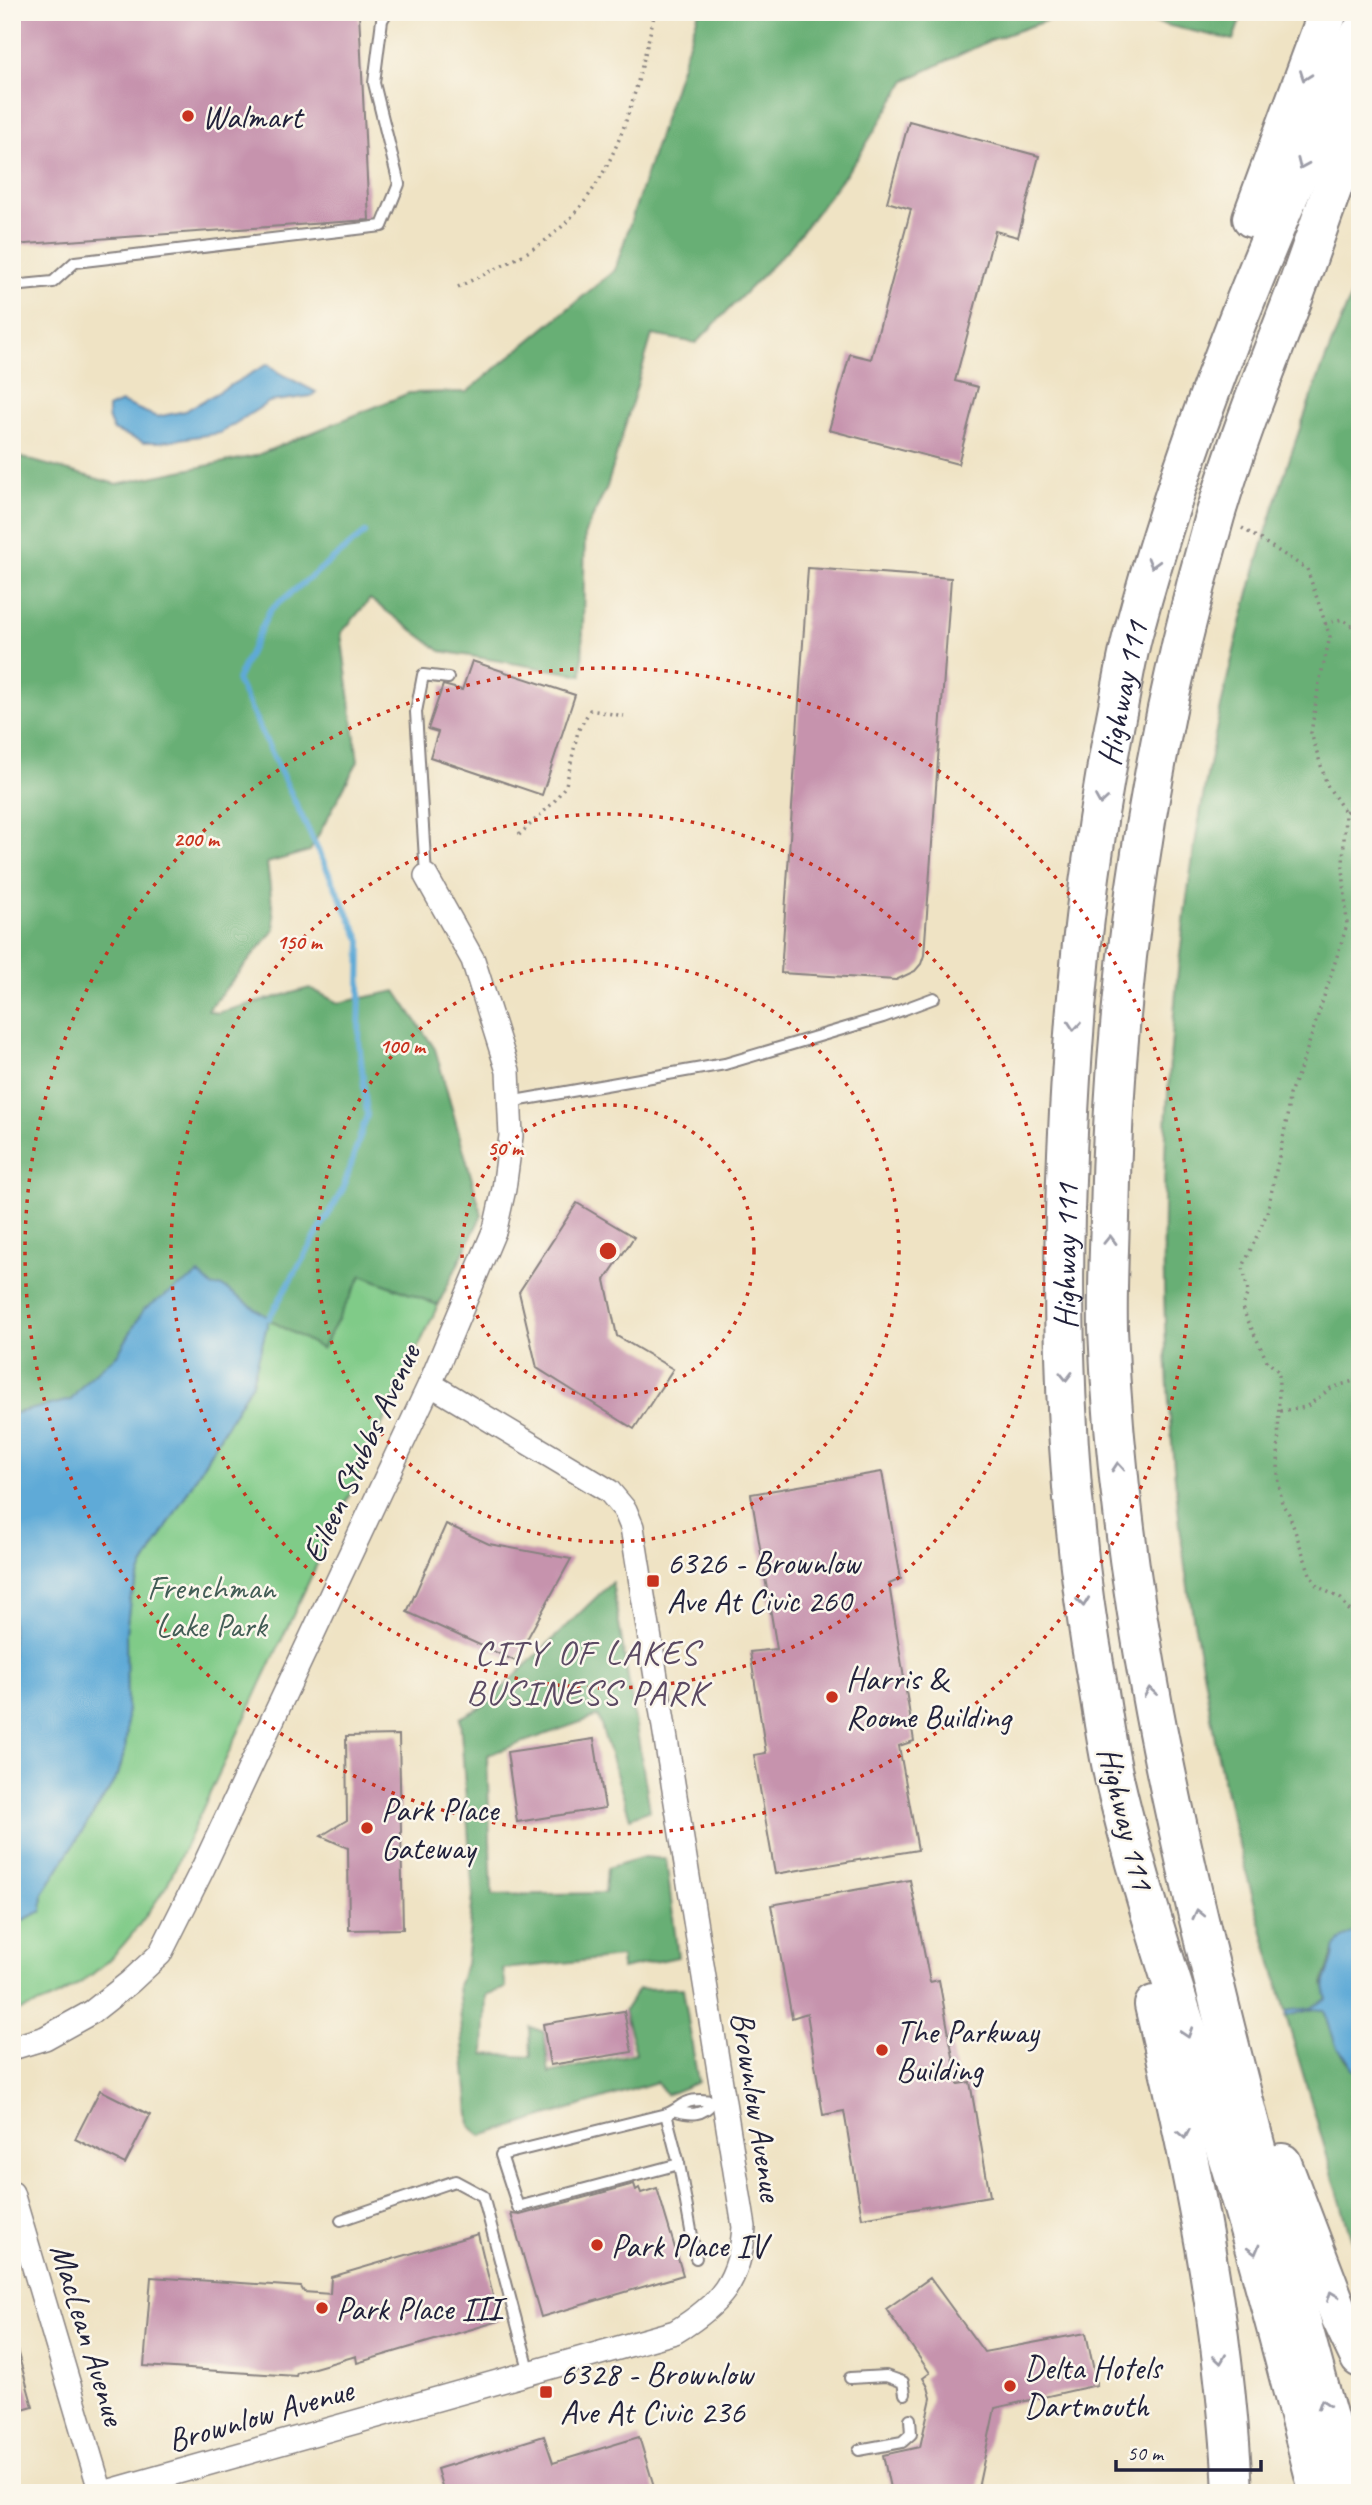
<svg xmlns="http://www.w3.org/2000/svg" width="1372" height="2505" viewBox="0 0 1372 2505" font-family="Caveat,sans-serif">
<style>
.green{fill:#80cb88;stroke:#517662;stroke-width:2}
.forest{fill:#68af74;stroke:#456858;stroke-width:2}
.water{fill:#5faad7;stroke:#406689;stroke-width:2}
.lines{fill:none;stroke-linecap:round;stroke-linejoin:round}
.stream{stroke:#5faad7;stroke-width:6}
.building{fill:#c693ad}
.service-casing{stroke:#888280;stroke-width:14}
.minor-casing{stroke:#888280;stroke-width:26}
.motorway-casing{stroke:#888280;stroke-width:42}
.path{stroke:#888280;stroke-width:3.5;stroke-dasharray:2 5;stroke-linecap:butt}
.service{stroke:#fff;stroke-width:10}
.minor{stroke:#fff;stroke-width:23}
.motorway{stroke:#fff;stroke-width:38}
.oneway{stroke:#9c9ca7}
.ring{fill:none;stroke:#c8321e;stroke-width:3.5;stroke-dasharray:3.5 7}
.poi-dot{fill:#c8321e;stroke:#fbf7ec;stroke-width:2.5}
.labels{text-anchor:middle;stroke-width:5;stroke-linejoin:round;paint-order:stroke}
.poi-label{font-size:33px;fill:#22223b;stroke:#fbf7ec;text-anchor:start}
.street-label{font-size:33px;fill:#22223b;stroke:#fbf7ec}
.park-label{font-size:33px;fill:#435d56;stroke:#fbf7ec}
.neighbourhood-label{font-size:35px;letter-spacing:2px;fill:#5b4a63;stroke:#fbf7ec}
.centre{fill:#c8321e;stroke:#fbf7ec;stroke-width:3.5}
.ring-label{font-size:21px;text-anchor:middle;font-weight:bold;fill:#c8321e;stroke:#fbf7ec;stroke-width:5;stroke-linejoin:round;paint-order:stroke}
</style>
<rect width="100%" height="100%" fill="#fbf7ec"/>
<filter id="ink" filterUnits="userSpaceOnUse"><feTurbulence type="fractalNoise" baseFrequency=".0143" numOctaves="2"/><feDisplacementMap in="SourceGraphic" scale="14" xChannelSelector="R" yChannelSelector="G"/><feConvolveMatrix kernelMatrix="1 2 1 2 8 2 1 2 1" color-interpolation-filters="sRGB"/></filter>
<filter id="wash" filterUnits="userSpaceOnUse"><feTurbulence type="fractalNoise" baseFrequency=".00686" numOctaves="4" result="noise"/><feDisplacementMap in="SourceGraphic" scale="28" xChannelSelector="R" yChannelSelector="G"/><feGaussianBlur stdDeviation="1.57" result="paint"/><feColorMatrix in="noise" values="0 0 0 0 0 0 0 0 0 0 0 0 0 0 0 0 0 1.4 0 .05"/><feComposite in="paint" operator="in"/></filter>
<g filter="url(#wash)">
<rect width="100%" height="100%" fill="#efe3c4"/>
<!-- green -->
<path class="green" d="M362,1275L438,1305L167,1885C136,1932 109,1970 58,1996C44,2004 27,2008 12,2013V1925L42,1911L43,1893L118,1775L125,1749L127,1729L126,1632L130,1600L143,1567L252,1383L269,1318L273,1322Z"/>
<!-- forest -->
<g class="forest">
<path d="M699,12H1243L1233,40L1134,18L1071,12L991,40L906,80L857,159L790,247L696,343L652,335L607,487L585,533L582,675L441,651L370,599L341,633L358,761L310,851L267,863L275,929L208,1010L217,1013L310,988L338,1003L396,991L435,1049L482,1215L438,1305L362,1275L322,1349L273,1322L222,1286L144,1309L118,1354L86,1381L71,1400L12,1414V455L116,484L255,456L409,393L467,392L615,270Z"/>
<path d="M1360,275V1925L1356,1931L1344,1938L1335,1948L1323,1983L1327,1999L1311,2008L1286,2011C1262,1928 1236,1845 1219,1761C1212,1726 1207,1690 1200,1655C1195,1626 1189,1597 1185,1567C1128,1130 1185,680 1360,275Z"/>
<path d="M612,1582L650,1810L630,1818L598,1716L487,1755L492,1895L605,1893L607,1868L644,1857L666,1859L678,1957L622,1969L621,1957L503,1969L506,1988L486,1995L484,2054L531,2057L530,2027L544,2032L549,2073L636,2053L624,2011L638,1989L683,1988L698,2082L666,2095L657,2082L482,2136L470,2126L458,1986L466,1964L473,1896L460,1718L485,1705Z"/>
<path d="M1319,2008L1324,2010L1337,2048L1360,2076V2268L1286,2016Z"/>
</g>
<!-- water -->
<g class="water">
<path d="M268,364L279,373L316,392L311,396L269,402L220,433L159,442H143L113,430L108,417V408L121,402L157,417L185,411Z"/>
<path d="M199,1274L213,1287L222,1286L269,1318L252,1382L143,1567L130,1600L126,1632L127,1729L125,1749L118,1775L43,1893L42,1911L12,1925V1414L71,1400L86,1381L118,1354L144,1309Z"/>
<path d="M1360,1925V2076L1352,2069L1349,2060L1337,2048L1324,2010L1312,2009L1287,2016L1286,2011L1311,2008L1327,1999C1320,1983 1329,1974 1333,1958C1334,1955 1334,1949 1335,1947C1341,1937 1353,1935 1360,1925Z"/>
</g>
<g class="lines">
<!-- stream -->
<path class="stream" d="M269,1318L343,1189L367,1115L359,1041L361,941L237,680L270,610L365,533"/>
</g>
<g id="blocks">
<!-- building -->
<g class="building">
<path d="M12,12H359L369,220L12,245Z"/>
<path d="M909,121L1039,156L1018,237L995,231L955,381L978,387L958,464L829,430L850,354L871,359L911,209L887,202Z"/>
<path d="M808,568L951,578L924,955L921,964L915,971L896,980L781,973Z"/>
<path d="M472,661L575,695L542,795L430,757L438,732L428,729L443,685L462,690Z"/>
<path d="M577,1203L634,1237L605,1280L617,1336L673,1369L634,1429L537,1368L519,1292Z"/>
<path d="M882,1472L901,1579L889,1584L914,1741L899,1746L918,1850L775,1874L754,1755L766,1753L750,1652L777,1649L751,1494Z"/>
<path d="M446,1524L489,1544L571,1559L515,1661L407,1612Z"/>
<path d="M399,1735L403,1929L349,1930L348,1848L321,1836L347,1820L346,1736Z"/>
<path d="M594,1739L605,1808L517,1822L507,1752Z"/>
<path d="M910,1880L930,1982L939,1980L958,2084L970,2082L990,2196L862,2218L844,2111L823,2115L807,2013L792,2018L771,1905Z"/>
<path d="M624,2011L632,2052L550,2065L543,2024Z"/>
<path d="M100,2090L150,2115L125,2164L75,2139Z"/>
<path d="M634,2184L636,2190L639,2188L641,2193L657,2188L683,2275L541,2317L511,2214L520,2215Z"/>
<path d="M478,2234L499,2321L357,2363L356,2356L297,2373L296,2376L144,2366L151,2277L301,2287L304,2292L330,2294L331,2277Z"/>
<path d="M930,2278L984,2352L1086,2333L1097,2385L995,2408L977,2493H891L883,2455L920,2447L931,2398L928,2387L923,2378L930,2373L886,2309Z"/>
<path d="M17,2350L33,2407L12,2413V2351Z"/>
<path d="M544,2436L553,2463L639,2437L656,2493H444L437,2469Z"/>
</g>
</g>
</g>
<g filter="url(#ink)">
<use href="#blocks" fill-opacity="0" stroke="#888280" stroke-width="2"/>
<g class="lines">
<!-- service casing -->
<g class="service-casing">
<g id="service">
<path d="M12,286L53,282L75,262L382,226L399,184L374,83L382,20L387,12"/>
<path d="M426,876L416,712L423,675L448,678"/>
<path d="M509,1102L725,1064L883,1017L934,998"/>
<path d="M676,2111C691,2115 702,2116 712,2103"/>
<path d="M666,2114L679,2164L518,2207L501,2155L666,2114C675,2111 680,2105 688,2102C700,2097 711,2103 723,2100"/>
<path d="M679,2164L696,2258"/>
<path d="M341,2220L455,2181L483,2196L530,2373"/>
<path d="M850,2378L886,2376L903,2382L905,2394"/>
<path d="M859,2450L902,2442L911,2434L910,2419"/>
</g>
</g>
<!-- minor casing -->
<g class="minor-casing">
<g id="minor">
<path d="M12,2048L45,2038L92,2012L130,1982L160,1954L203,1868L430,1384L495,1229L504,1189L511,1136L508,1071L473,960L426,876"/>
<path d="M12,2193L101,2493"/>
<path d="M103,2493L675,2332C721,2304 740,2281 744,2227L632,1527L625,1510L609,1491L430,1384"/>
</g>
</g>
<!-- motorway casing -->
<g class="motorway-casing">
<g id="motorway">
<path d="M1252,218L1328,12"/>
<path d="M1154,2005C1192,2164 1226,2329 1233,2493"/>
<path d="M1282,2163L1340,2316L1360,2358"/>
<path id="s1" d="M1319,2493C1292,2390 1267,2287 1236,2185C1196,2051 1147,1919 1115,1782C1107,1749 1103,1715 1097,1681C1057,1459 1058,1233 1076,1008C1084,910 1097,814 1116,717C1122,688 1126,659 1134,630C1189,424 1272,229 1360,34"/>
<path d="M1350,2493C1310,2360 1276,2225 1241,2090C1177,1840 1118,1587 1108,1329C1107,1292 1109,1255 1110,1218C1114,980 1149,745 1215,516C1237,441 1266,369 1294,296C1308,258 1321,219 1335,181C1343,157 1349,134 1360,111"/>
</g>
</g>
<!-- path -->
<g class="path">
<path d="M458,287C490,271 528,256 556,232C620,176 636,91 655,12"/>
<path d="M1242,528L1307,569L1330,637L1319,683L1311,733L1327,785L1345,812"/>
<path d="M1325,624L1342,619L1353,627L1360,628"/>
<path d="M1360,806L1353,807L1345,812L1343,867L1347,925L1302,1065L1289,1095L1287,1119L1267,1213L1243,1267L1248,1292L1242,1308L1267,1361L1279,1372L1278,1476L1282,1504L1289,1514L1310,1574L1317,1586L1341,1599L1360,1625"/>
<path d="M519,835L553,803L566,785L578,731L590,710L624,716"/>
<path d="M1280,1411L1306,1407L1331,1388L1360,1379"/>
</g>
<!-- service -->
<use href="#service" class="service"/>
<!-- minor -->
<use href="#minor" class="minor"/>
<!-- motorway -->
<use href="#motorway" class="motorway"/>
</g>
<!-- one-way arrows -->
<defs><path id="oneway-chevron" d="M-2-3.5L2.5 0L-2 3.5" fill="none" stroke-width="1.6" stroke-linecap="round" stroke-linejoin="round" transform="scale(1.75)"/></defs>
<g class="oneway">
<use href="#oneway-chevron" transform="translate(1305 76) rotate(110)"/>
<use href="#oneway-chevron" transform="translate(1302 164) rotate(114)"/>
<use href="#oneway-chevron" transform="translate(1153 563) rotate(106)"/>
<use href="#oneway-chevron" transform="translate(1101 800) rotate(99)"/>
<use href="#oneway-chevron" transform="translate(1074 1026) rotate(95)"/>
<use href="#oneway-chevron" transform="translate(1110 1240) rotate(-89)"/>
<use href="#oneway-chevron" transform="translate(1066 1376) rotate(89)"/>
<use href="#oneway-chevron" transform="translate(1118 1467) rotate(-95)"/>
<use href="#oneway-chevron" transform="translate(1083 1602) rotate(83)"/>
<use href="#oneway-chevron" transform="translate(1150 1692) rotate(-99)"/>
<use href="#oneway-chevron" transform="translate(1198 1914) rotate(-103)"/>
<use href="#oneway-chevron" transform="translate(1187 2033) rotate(72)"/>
<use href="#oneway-chevron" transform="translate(1184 2134) rotate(79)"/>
<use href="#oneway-chevron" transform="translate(1254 2250) rotate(75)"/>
<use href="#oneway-chevron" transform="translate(1332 2296) rotate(-111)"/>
<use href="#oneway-chevron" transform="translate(1220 2359) rotate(82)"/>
<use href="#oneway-chevron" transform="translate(1323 2404) rotate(-107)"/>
</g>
</g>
<!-- distance rings -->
<g class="ring">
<circle cx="608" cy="1251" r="146"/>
<circle cx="608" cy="1251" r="291"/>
<circle cx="608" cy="1251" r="437"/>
<circle cx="608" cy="1251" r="583"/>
</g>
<!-- markers -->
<g class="poi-dot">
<circle cx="188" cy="116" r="7"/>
<rect x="646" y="1574" width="14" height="14" rx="3.5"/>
<circle cx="832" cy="1697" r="7"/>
<circle cx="367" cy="1828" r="7"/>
<circle cx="882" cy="2050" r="7"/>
<circle cx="597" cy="2245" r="7"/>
<circle cx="322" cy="2308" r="7"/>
<circle cx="1010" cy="2386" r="7"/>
<rect x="539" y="2385" width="14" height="14" rx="3.5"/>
</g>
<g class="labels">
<!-- poi labels -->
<g class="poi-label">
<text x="202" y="128">Walmart</text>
<text x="667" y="1574">6326 - Brownlow<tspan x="667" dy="38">Ave At Civic 260</tspan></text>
<text x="846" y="1690">Harris &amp;<tspan x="846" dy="38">Roome Building</tspan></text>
<text x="381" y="1821">Park Place<tspan x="381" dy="38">Gateway</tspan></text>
<text x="896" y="2043">The Parkway<tspan x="896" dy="38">Building</tspan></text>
<text x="611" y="2257">Park Place IV</text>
<text x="336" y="2320">Park Place III</text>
<text x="1024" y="2379">Delta Hotels<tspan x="1024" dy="38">Dartmouth</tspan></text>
<text x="560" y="2385">6328 - Brownlow<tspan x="560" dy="38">Ave At Civic 236</tspan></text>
</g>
<!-- street labels -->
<g class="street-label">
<text dy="12" stroke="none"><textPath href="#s1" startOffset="1836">Highway 111</textPath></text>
<text dy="12" stroke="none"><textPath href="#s1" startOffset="1269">Highway 111</textPath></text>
<text transform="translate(360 1453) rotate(-65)" y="12">Eileen Stubbs Avenue</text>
<text transform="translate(1127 1818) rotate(76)" y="12">Highway 111</text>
<text transform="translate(758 2106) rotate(81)" y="12">Brownlow Avenue</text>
<text transform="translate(89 2334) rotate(73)" y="12">MacLean Avenue</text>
<text transform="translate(260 2414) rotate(-16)" y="12">Brownlow Avenue</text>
</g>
<!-- park labels -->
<g class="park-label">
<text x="211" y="1599">Frenchman<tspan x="211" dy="38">Lake Park</tspan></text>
</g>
<!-- neighbourhood labels -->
<g class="neighbourhood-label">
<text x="587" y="1664">CITY OF LAKES<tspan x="587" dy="40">BUSINESS PARK</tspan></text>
</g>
</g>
<circle cx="608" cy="1251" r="10" class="centre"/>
<g class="ring-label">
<text x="196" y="846">200 m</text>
<text x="299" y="949">150 m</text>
<text x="402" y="1053">100 m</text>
<text x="505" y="1155">50 m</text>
</g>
<!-- margin -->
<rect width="1372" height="2505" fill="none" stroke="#fbf7ec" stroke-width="42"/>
<!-- scale -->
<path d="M1116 2460v10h145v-10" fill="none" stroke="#22223b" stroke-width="3.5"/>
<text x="1127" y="2460" font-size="21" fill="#22223b" stroke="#fbf7ec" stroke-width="5" paint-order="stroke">50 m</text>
</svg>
